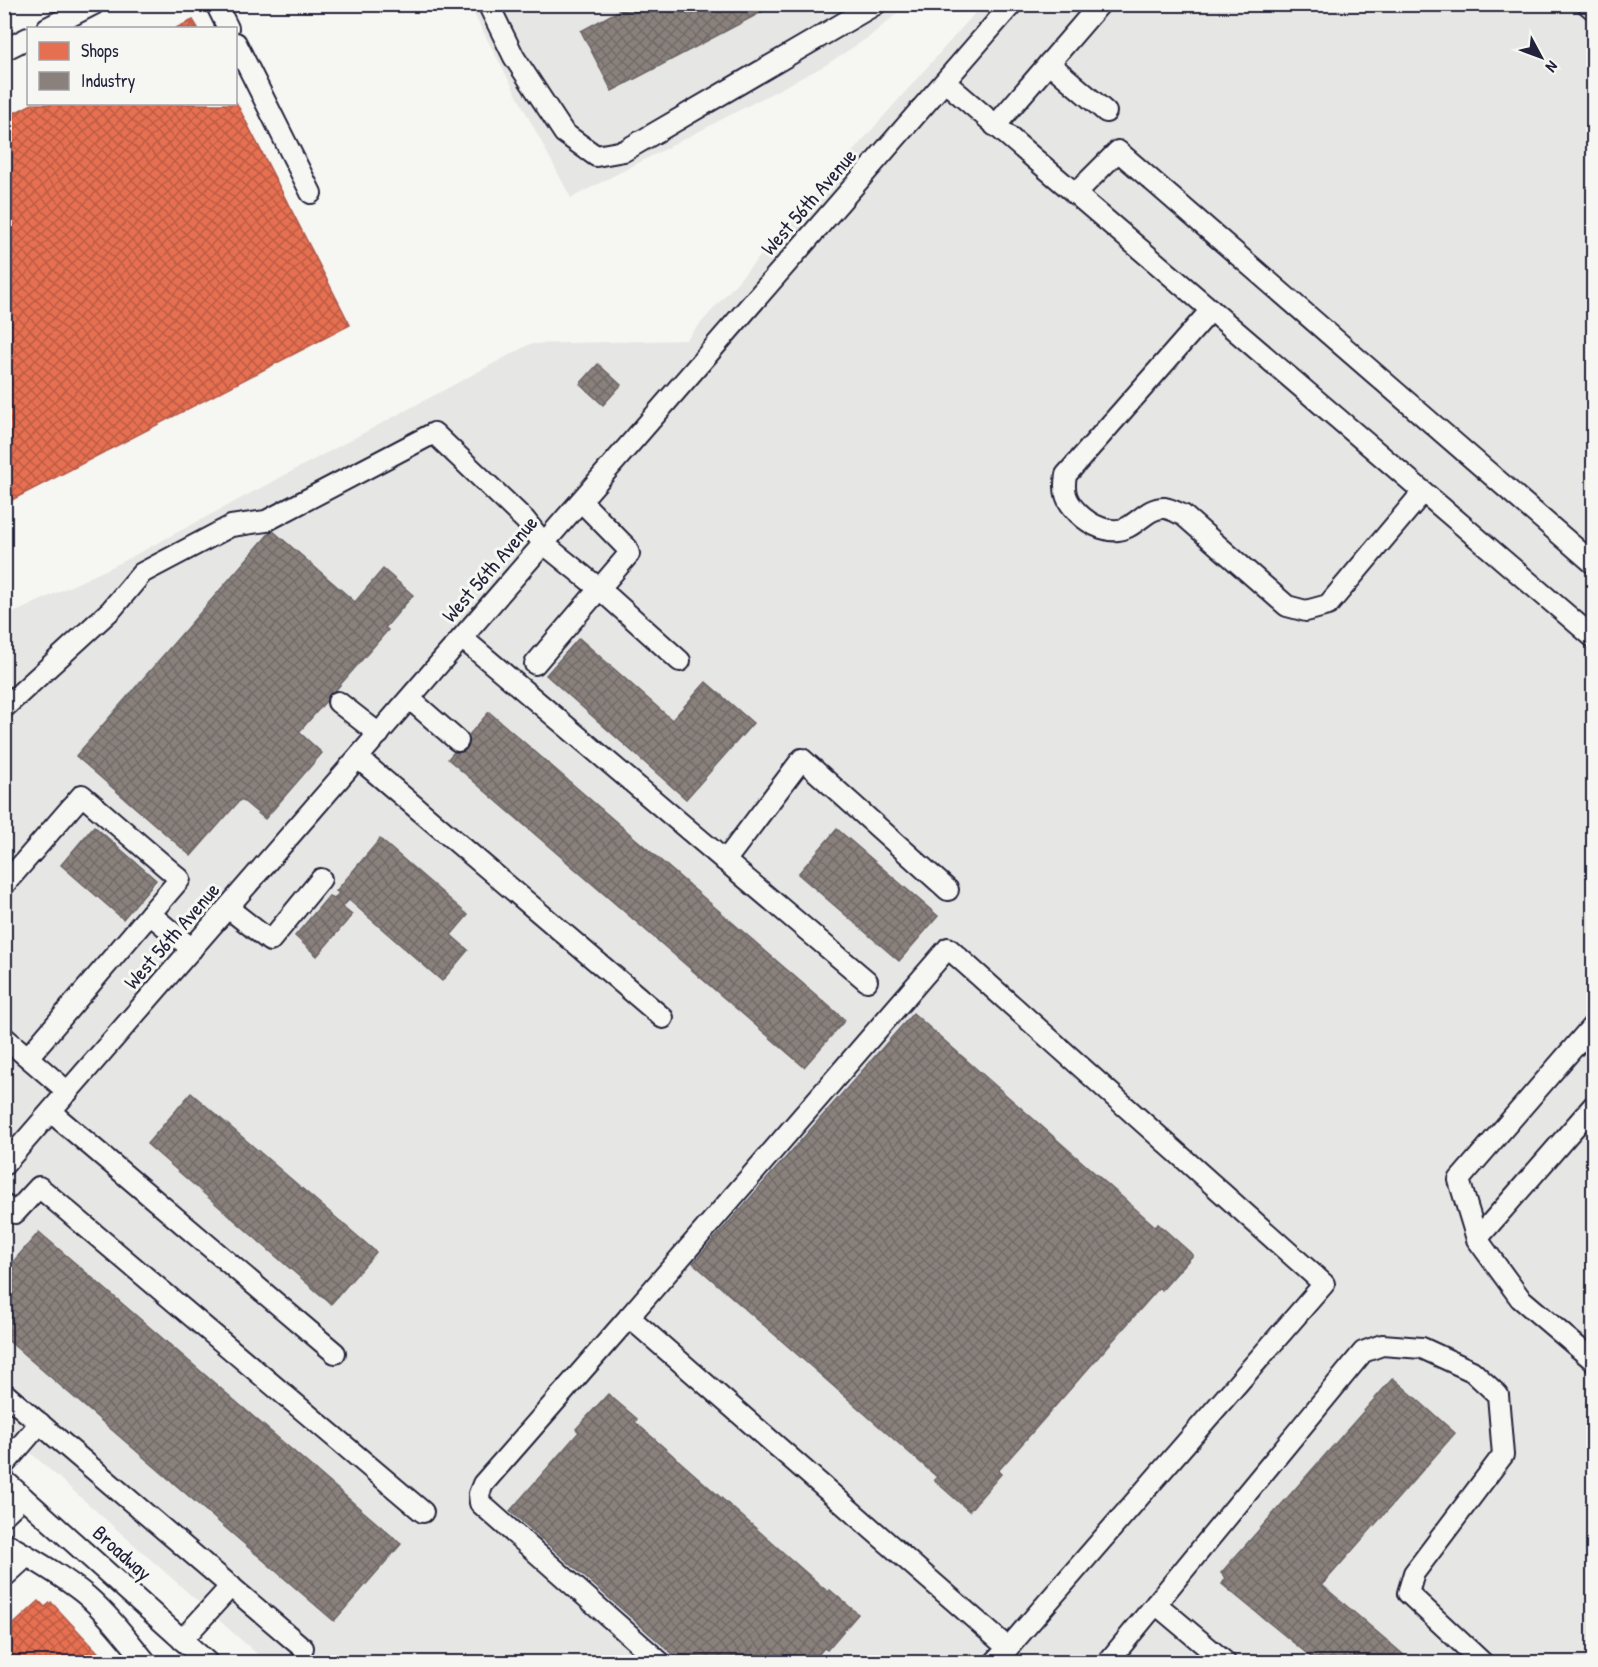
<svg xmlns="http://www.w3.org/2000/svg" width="1598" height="1667" viewBox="0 0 1598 1667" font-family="'Patrick Hand',sans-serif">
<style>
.built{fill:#e6e6e4}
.shops{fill:url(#shops-cross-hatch);stroke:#ac584a;stroke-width:1.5}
.industry{fill:url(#industry-cross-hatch);stroke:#6b6468;stroke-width:1.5}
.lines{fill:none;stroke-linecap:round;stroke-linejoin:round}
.minor-casing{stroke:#22223b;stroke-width:24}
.minor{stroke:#f6f6f2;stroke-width:20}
.labels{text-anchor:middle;stroke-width:6;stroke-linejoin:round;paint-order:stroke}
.street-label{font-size:21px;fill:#22223b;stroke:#f6f6f2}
</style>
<defs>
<pattern id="shops-cross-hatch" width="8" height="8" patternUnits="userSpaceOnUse" patternTransform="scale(1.5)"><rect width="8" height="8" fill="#e76f51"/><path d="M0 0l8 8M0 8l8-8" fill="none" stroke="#bb5b44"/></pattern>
<pattern id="industry-cross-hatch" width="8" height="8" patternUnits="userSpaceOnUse" patternTransform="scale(1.5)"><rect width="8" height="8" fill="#8a817c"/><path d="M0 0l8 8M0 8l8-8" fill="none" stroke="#706967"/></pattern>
</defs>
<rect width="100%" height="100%" fill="#f6f6f2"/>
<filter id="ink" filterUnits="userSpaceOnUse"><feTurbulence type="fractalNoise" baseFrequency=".0167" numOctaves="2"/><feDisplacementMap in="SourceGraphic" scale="12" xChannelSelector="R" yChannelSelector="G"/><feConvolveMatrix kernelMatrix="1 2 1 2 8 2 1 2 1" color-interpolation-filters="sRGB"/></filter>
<g filter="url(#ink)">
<!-- built -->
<g class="built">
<path d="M469,5H907L869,37L824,66L571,198Z"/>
<path d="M982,5H1593V1662H266L5,1430V617L120,563L530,344L686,340Z"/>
</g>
<!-- shops -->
<g class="shops">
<path d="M193,20L198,28H176Z"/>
<path d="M236,102L350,325L4,504V118L32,104H236Z"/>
<path d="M39,1601L45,1607L51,1602L107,1662H4V1633Z"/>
</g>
<!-- industry -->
<g class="industry">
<path d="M631,4H777L612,91L581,31Z"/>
<path d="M598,364L621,385L603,405L580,384Z"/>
<path d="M272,530L355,602L383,569L413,595L385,628L388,630L299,732L322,753L265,819L241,799L191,856L76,756Z"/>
<path d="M579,638L672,720L706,682L753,723L686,799L546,675Z"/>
<path d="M489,712L845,1020L804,1067L448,759Z"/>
<path d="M94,826L156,880L123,919L61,865Z"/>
<path d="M837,829L938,916L899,961L798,874Z"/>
<path d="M380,839L468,915L451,935L468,950L442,981L349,900L342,907L352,915L317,956L295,936L329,896L334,899L339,893L336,891Z"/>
<path d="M913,1013L1156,1227L1158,1224L1193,1255L1162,1290L1159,1288L998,1471L1001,1474L969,1511L934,1480L937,1477L693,1263Z"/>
<path d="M191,1093L376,1252L331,1304L147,1144Z"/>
<path d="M39,1232L401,1544L334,1621L4,1337V1272Z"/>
<path d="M1393,1378L1455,1433L1322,1585L1412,1662H1307L1311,1657L1222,1584L1226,1578L1221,1573Z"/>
<path d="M608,1394L637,1419L635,1422L828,1592L830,1590L858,1614L827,1650L824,1648L812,1662H682L510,1511L579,1432L576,1429Z"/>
</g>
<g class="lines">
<!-- minor casing -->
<g class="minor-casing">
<g id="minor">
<path d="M216,4L228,28"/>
<path d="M1587,4L1594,10"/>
<path d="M490,8L514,57L564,133L596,156L624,151L876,4"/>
<path d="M47,28L94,4"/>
<path d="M236,43L311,193"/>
<path d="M4,50L28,38"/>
<path d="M1049,63L1106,112"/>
<path d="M945,82L1594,638"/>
<path d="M995,126L1100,4"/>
<path d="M1075,194L1118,151L1594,564"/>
<path d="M1211,310L1066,475C1063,492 1066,501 1078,513C1090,525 1111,536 1128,527C1141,520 1150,507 1165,508C1171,509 1178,513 1183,515L1287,606L1306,611L1328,605L1423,492"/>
<path d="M462,638L867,981"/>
<path d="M535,664L629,554L627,548L581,501"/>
<path d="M410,699L458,741"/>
<path d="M338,702L379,734"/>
<path d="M4,708L111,610L142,573L231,526L266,521L434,433L525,520L544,544L601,590L680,661"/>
<path d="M358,758L663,1018"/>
<path d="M725,861L802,759L948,890"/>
<path d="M4,885L82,795L180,879L150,914L192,949"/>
<path d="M228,908L270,941L321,879"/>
<path d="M1594,1024L1459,1180L1477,1239L1520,1298L1594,1361"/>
<path d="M4,1037L68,1092"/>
<path d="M28,1057L150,914"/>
<path d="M51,1112L335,1353"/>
<path d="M4,1165L1012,4"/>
<path d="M4,1205L15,1213L39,1187L423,1512"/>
<path d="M1477,1239L1594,1105"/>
<path d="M629,1317L483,1484L479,1494L480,1503L660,1662"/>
<path d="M4,1393L303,1648"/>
<path d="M4,1465L40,1423"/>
<path d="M4,1480L207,1662"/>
<path d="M4,1515L23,1497"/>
<path d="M4,1542C32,1559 62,1575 87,1596C109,1615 128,1640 146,1662"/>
<path d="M4,1577L27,1556"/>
<path d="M1156,1604L1225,1662"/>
<path d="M182,1640L231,1586"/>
<path d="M995,1662L1008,1648L1324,1284L948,948L629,1317L1008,1648"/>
<path d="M1108,1662L1363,1352L1382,1345L1422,1348L1472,1371L1498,1395L1503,1455L1414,1573L1408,1593L1482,1662"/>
</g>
</g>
<!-- minor -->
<use href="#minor" class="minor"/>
</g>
</g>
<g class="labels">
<!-- street labels -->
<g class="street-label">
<text transform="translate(809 202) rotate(-49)" y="7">West 56th Avenue</text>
<text transform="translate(490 569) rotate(-49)" y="7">West 56th Avenue</text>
<text transform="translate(172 936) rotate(-49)" y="7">West 56th Avenue</text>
<text transform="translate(122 1553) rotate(42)" y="7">Broadway</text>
</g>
</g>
<!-- margin -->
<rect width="1598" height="1667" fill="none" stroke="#f6f6f2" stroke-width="24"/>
<rect x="12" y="12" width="1574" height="1643" fill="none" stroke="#22223b" stroke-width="2" filter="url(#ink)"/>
<!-- legend -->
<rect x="27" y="27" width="210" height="78" fill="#f6f6f2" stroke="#a1a1a9" stroke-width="1.5"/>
<rect x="39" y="42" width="30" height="18" fill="#e76f51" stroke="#a1a1a9" stroke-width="1.5"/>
<text x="81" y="57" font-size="18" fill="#22223b">Shops</text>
<rect x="39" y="72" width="30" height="18" fill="#8a817c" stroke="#a1a1a9" stroke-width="1.5"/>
<text x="81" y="87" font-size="18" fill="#22223b">Industry</text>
<!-- north arrow -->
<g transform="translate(1541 57) rotate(131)" stroke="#f6f6f2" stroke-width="4.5" paint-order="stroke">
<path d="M0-4.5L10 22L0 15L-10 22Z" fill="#22223b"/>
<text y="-9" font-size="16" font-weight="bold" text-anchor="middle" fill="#22223b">N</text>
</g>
</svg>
